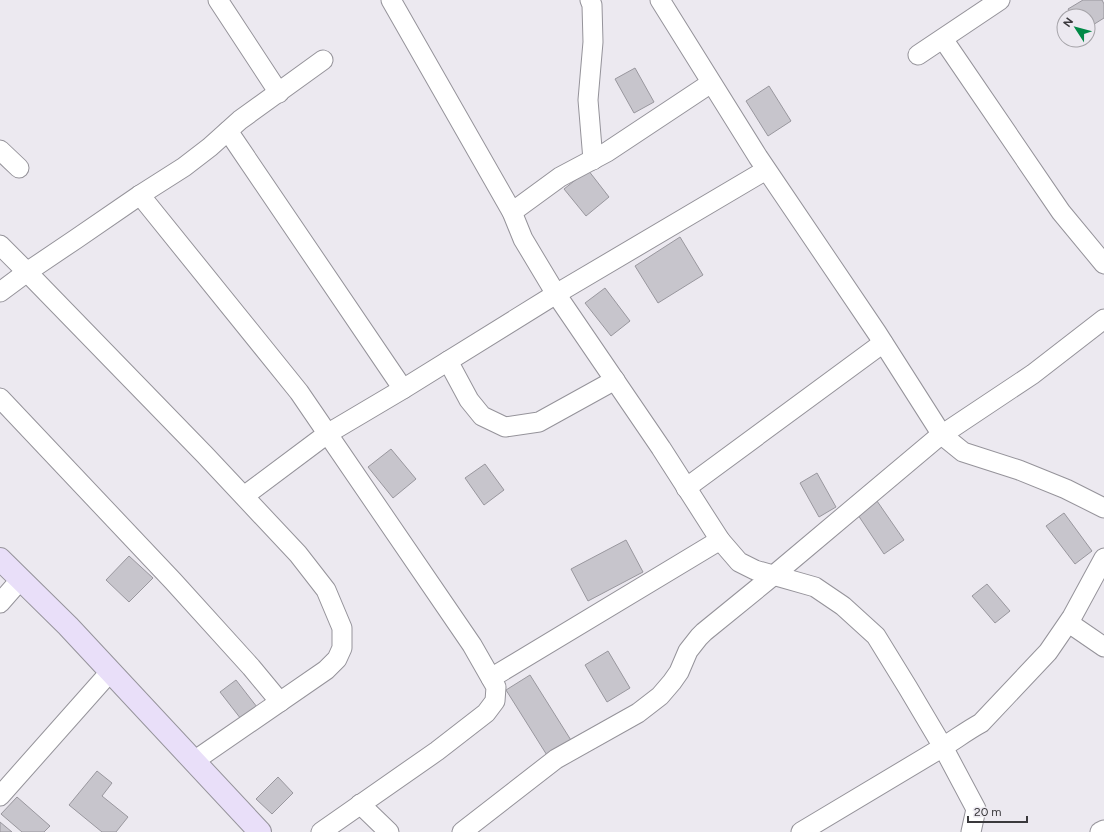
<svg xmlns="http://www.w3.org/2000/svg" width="1104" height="832" viewBox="0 0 1104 832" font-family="Figtree,sans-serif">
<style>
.building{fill:#c7c5cc;stroke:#99979e}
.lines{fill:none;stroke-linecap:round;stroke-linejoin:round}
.street-casing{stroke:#95939a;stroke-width:21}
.secondary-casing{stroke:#95939a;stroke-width:24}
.street{stroke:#fff;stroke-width:19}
.secondary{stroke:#e9dff9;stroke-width:22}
</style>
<rect width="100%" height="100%" fill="#ece9f0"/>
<!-- building -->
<g class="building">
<path d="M1083,0H1102L1104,4V18L1088,28V16H1072L1068,9Z"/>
<path d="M635,68L654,102L634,113L615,79Z"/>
<path d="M769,86L791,121L768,136L746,101Z"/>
<path d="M588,170L609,197L586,216L564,189Z"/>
<path d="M680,237L703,275L658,303L635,266Z"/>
<path d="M605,288L630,321L611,336L585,303Z"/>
<path d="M391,449L416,479L393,498L368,467Z"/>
<path d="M485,464L504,490L484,505L465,478Z"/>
<path d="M817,473L836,507L819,517L800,483Z"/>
<path d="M877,501L904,540L884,554L858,515Z"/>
<path d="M1064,513L1092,551L1075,564L1046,526Z"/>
<path d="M626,540L643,572L588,601L571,569Z"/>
<path d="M129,556L153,578L129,602L106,580Z"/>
<path d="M987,584L1010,611L995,623L972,596Z"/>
<path d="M608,651L630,688L607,702L585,665Z"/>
<path d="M530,675L574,745L550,760L506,690Z"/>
<path d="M236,680L257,707L241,719L220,692Z"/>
<path d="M97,771L112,783L102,796L128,817L116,832H102L69,805Z"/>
<path d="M278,777L293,793L272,814L256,799Z"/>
<path d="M17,797L50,826L44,832H22L1,814Z"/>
<path d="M0,822L12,832H0Z"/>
</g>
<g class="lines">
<!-- street casing -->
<g class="street-casing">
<g id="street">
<path d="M218,0L279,93"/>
<path d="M391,0L512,212L523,239L556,294L661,448L720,540L739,562L755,570L815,587L843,606L876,636L908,688L943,747L976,809L971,832"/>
<path d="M590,0L592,5L593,42L588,100L593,160"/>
<path d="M660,0L758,157L877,333L942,435L963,452L1019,470L1066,489L1104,508"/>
<path d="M943,39L1061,212L1104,264"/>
<path d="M918,55L1000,0"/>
<path d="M228,131L403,389"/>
<path d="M0,150L19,168"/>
<path d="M140,195L299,392L472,645L496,687L495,701L486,713L437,751L321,832"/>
<path d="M512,212L560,177L607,152L711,83"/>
<path d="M0,245L27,272L205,455L298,554L326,590L342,628V648L337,659L326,670L194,761"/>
<path d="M0,292L27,272L76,239L140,195L184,167L210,147L240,120L323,60"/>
<path d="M448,361L469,400L482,416L505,427L539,422L615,380"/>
<path d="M0,398L173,581L251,667L280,702"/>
<path d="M686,488L883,343"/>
<path d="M244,496L327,434L403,389L556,294L766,170"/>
<path d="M0,603L21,579"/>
<path d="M1069,623L1104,647"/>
<path d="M491,678L720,540"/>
<path d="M0,796L110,672"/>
<path d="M360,804L389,832"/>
<path d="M462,832L556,759L638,713L660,696L672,682L679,672L688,651L699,637L704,632L774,575L937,438L1033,374L1104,319"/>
<path d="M801,832L943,747C956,739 968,730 981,723L1048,652L1072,617L1104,558"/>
<path d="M1100,832L1104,830"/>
</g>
</g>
<!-- secondary casing -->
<g class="secondary-casing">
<path id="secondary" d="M0,559L68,626L260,832"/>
</g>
<!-- street -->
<use href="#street" class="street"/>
<!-- secondary -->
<use href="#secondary" class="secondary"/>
</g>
<!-- north arrow -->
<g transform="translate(1076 28) rotate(306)"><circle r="19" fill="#ece9f0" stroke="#a5a3a8"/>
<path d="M0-3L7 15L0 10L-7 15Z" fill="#008946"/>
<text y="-6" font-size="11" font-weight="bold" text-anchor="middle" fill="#3a393c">N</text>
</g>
<!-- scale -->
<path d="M968 816v6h59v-6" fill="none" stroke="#3a393c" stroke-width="2"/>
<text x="974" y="816" font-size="12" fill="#3a393c" stroke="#ece9f0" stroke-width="3" paint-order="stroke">20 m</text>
</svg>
